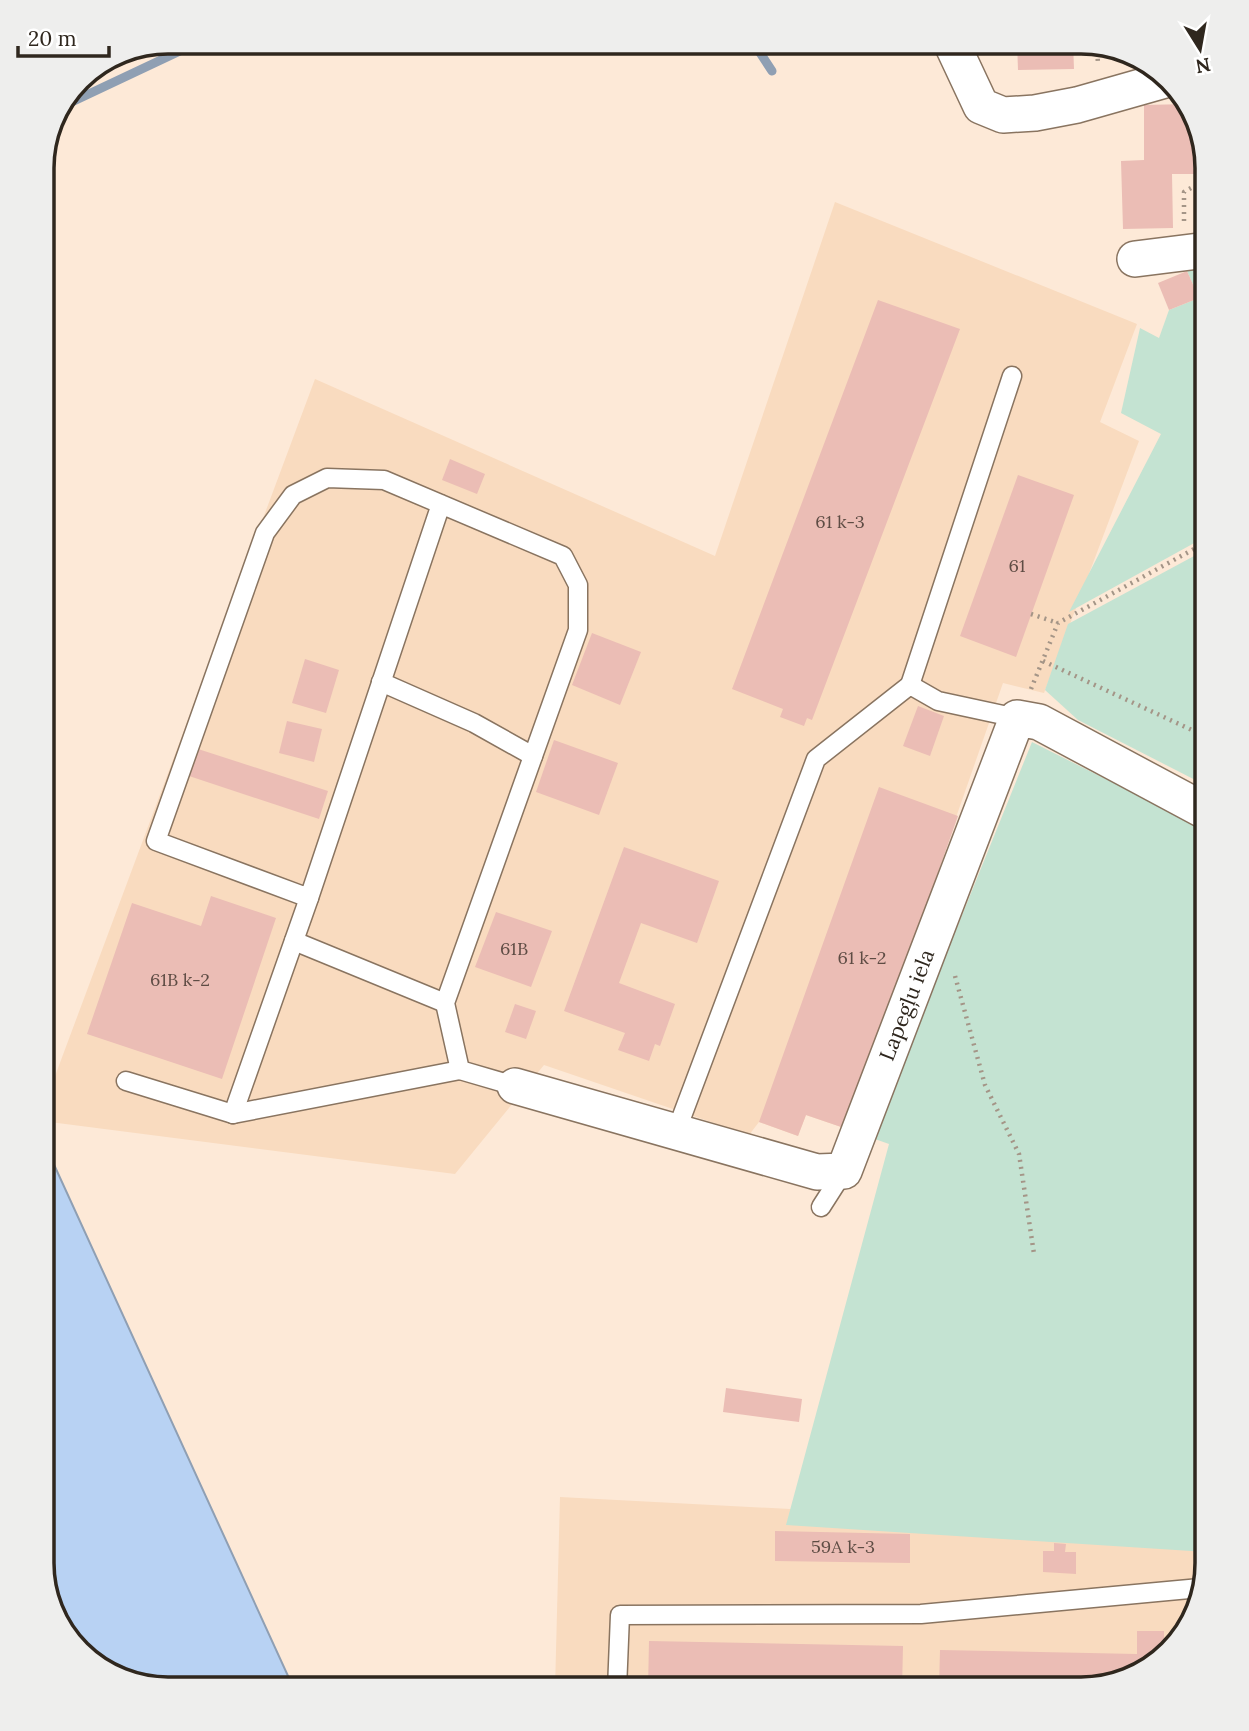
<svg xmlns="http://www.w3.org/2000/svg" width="1249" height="1731" viewBox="0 0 1249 1731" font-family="Lora,serif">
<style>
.built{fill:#f9dbbf}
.green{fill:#c4e3d2}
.water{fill:#b8d2f3;stroke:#8f9fb3;stroke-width:2}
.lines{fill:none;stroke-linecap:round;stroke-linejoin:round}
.stream{stroke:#8f9fb3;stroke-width:9}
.building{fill:#ebbdb5}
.service-casing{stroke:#897460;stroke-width:21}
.minor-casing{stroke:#897460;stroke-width:38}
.path{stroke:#a49587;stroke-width:4.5;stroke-dasharray:2 5;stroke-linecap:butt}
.service{stroke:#fff;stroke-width:18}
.minor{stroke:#fff;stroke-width:35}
.labels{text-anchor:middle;stroke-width:6;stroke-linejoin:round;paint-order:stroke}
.number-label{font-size:18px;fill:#5e4c44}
.street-label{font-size:21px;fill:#2f271e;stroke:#fff}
.rim{fill:none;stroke:#2f271e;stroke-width:3.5}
</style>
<rect width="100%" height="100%" fill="#fde9d7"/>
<!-- built -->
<g class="built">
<path d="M835,202L1137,324L1100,422L1139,441L1044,693L1003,683L847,1129L806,1115L798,1136L759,1122L749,1135L544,1065L455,1174L42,1121V1111L315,379L715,556Z"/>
<path d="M560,1497L1207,1531V1563L1190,1626L1144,1672L1081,1689H555Z"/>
</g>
<!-- green -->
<g class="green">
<path d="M1207,268V536L1069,612L1161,434L1121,413L1140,328L1159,338L1169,310L1199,298L1187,271Z"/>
<path d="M1207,549V786L1078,720L1045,690L1068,624Z"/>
<path d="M1032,742L1207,830V1552L786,1525L889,1144L872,1138Z"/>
</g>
<!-- water -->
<path class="water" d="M42,1153L51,1158L294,1689H160L105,1672L59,1626L42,1563Z"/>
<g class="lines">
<!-- stream -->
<g class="stream">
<path d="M753,42L772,71"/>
<path d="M59,108L199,42"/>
</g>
</g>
<!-- building -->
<g class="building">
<path d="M1017,42H1073L1074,69L1018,70Z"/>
<path d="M1189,104L1195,122L1196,174H1172L1173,228L1123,229L1121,161L1144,160V105Z"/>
<path d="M1187,271L1199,298L1169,310L1158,283Z"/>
<path d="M878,300L960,329L812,720L807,718L804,726L780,717L783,709L732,689Z"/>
<path d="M450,459L485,474L477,494L442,480Z"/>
<path d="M1018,475L1074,495L1016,657L960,636Z"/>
<path d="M592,633L641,652L620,705L572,685Z"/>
<path d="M305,659L339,670L326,713L292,703Z"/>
<path d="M918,706L944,716L930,756L903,746Z"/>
<path d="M287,721L322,729L314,762L279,753Z"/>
<path d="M554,740L618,763L599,815L536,792Z"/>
<path d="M195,748L328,791L319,819L186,775Z"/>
<path d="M879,787L958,816L847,1129L806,1115L798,1136L759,1122Z"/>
<path d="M624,847L719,881L697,943L641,923L619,983L675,1004L660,1046L655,1044L649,1061L618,1050L625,1033L564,1011Z"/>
<path d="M211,896L276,918L222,1079L87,1034L132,903L201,926Z"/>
<path d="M496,912L552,931L531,987L475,967Z"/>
<path d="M515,1004L536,1011L526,1039L505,1032Z"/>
<path d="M726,1388L802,1399L799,1422L723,1412Z"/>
<path d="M775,1531L910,1534V1563L775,1561Z"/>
<path d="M1054,1543L1066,1544L1065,1552H1076V1574L1043,1572V1551H1054Z"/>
<path d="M1137,1631H1164V1652L1144,1672L1081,1689H939L940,1650L1137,1654Z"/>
<path d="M649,1641L903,1646L902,1689H648Z"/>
</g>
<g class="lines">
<!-- service casing -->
<g class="service-casing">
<g id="service">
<path d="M441,504L309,898L156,841L265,533L293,495L327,478L384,480L563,556L578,585V630L445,1003L460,1070L515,1086"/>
<path d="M381,682L474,723L533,756"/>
<path d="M910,685L1012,376"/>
<path d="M294,941L445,1003"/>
<path d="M126,1081L233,1114L460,1070"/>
<path d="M233,1114L309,898"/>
<path d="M676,1132L816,759L910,685L938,701L1017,718"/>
<path d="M821,1207L844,1171"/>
<path d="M617,1689L620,1615L921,1614L1200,1588"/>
</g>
</g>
<!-- minor casing -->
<g class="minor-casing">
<g id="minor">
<path d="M951,42L981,106L1003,115L1035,113L1077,105L1165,80"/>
<path d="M1135,259L1207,250"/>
<path d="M515,1086L817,1172L844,1171L1017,718L1039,722L1207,812"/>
</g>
</g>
<!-- path -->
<g class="path">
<path d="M1097,45L1098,65"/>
<path d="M1184,221V192L1207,179"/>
<path d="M1031,614L1058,623"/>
<path d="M1043,661L1207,737"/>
<path d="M1031,689L1058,623L1207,542"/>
<path d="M955,976L985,1085L1019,1154L1034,1254"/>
</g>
<!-- service -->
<use href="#service" class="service"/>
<!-- minor -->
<use href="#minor" class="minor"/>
</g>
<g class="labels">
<!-- number labels -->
<g class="number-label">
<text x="840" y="528">61 k-3</text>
<text x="1017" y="572">61</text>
<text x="514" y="955">61B</text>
<text x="862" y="964">61 k-2</text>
<text x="180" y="986">61B k-2</text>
<text x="843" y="1553">59A k-3</text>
</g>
<!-- street labels -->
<g class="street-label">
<text transform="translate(907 1005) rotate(-69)" y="7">Lapegļu iela</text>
</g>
</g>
<!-- crop -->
<path d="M0 0H1249V1731H0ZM168 54H1081A114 114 0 0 1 1195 168V1563A114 114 0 0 1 1081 1677H168A114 114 0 0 1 54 1563V168A114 114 0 0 1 168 54Z" fill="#eeeeed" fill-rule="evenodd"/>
<path class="rim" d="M168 54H1081A114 114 0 0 1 1195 168V1563A114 114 0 0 1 1081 1677H168A114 114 0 0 1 54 1563V168A114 114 0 0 1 168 54Z"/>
<!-- north arrow -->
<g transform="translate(1200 49) rotate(169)" stroke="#ffffff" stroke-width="5" paint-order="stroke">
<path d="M0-5L12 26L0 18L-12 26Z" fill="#2f271e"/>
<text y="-10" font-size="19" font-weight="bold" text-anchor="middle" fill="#2f271e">N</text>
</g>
<!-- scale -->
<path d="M18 46v10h91v-10" fill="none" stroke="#2f271e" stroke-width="3.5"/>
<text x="28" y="46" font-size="21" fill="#2f271e" stroke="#ffffff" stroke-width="5" paint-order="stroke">20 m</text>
</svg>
